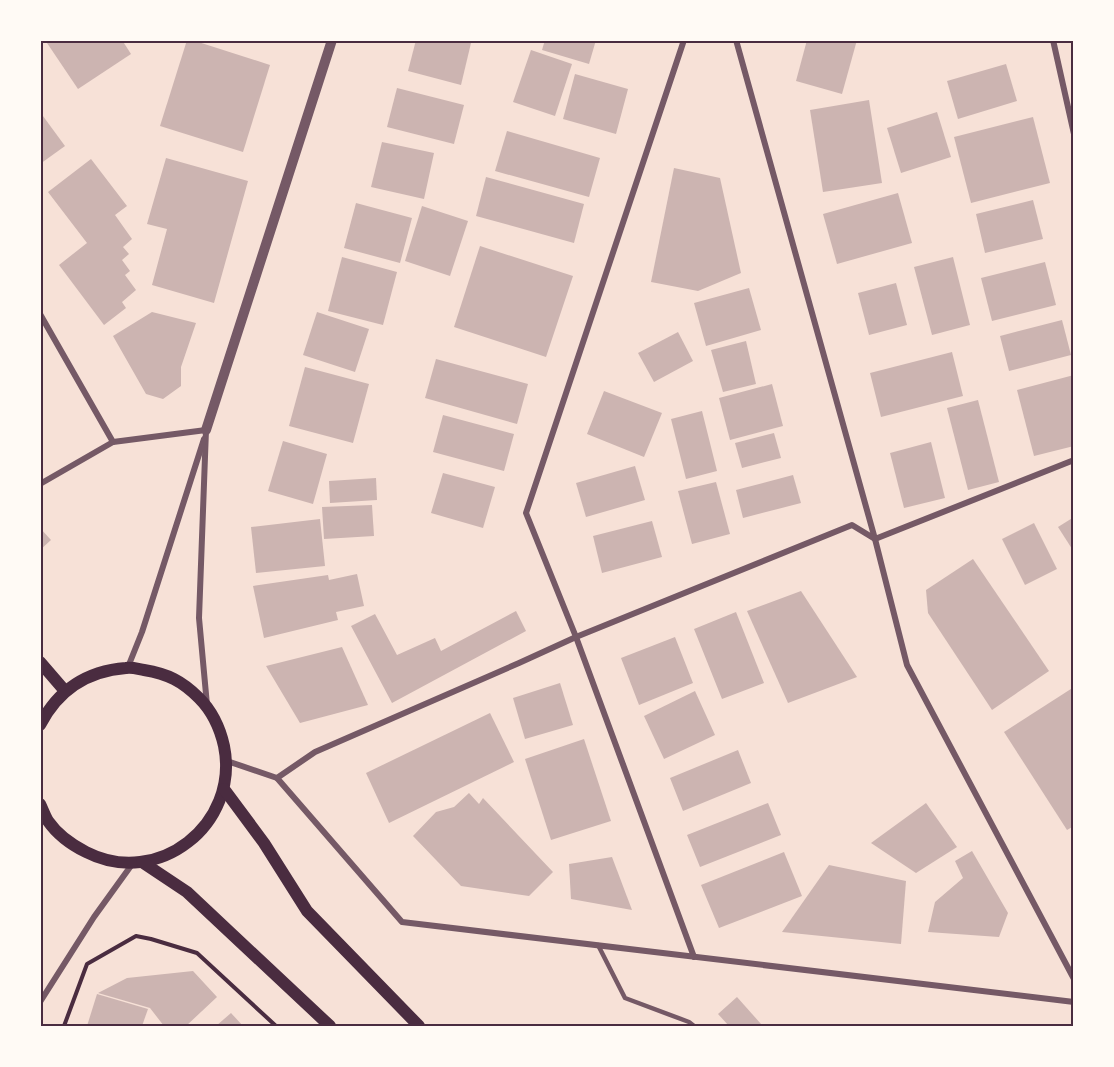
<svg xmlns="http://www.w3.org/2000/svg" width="1114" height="1067" viewBox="0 0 1114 1067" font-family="'IBM Plex Sans',sans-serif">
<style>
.building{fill:#ccb4b1}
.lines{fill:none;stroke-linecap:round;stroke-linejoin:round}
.path{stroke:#4a2c40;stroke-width:4}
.service{stroke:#755966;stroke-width:4.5}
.minor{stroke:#755966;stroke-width:6}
.tertiary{stroke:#755966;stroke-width:10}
.secondary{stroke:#4a2c40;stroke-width:12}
.neatline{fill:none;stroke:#4a2c40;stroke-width:2}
</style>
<rect width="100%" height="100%" fill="#f7e1d7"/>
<!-- building -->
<g class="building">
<path d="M45,40H122L131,54L78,89Z"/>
<path d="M187,40H192L270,65L243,152L160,126Z"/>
<path d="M416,40H460L471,43L461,85L408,71Z"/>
<path d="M545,40H596L589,64L542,50Z"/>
<path d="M807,40H857L842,94L796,81Z"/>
<path d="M531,50L572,64L555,116L513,102Z"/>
<path d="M1006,64L1017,101L958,119L947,81Z"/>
<path d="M575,74L628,89L616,134L563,119Z"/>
<path d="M397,88L464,105L454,144L387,127Z"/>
<path d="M869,100L882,183L823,192L810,110Z"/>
<path d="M40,112L65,146L40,164Z"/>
<path d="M937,112L951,157L901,173L887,128Z"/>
<path d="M1033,117L1050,183L971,203L954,137Z"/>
<path d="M507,131L600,158L589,197L495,171Z"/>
<path d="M382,142L434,153L424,199L371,187Z"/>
<path d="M166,158L248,181L214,303L152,285L167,229L147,224Z"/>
<path d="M91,159L127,206L115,215L132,239L123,247L129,254L122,260L130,271L125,275L136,290L122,302L126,308L104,325L59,265L87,243L48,192Z"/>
<path d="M674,168L720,178L741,273L698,291L651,282Z"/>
<path d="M486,177L584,204L574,243L476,216Z"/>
<path d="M898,193L912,243L837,264L823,214Z"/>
<path d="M1033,200L1043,239L985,253L976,214Z"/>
<path d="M356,203L412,218L400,263L344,248Z"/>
<path d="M422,206L468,221L450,276L405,261Z"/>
<path d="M480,246L573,276L546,357L454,327Z"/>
<path d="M342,257L397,272L383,325L328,311Z"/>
<path d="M953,257L970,325L932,335L914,267Z"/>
<path d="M1045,262L1056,305L992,321L981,278Z"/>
<path d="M896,283L907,325L869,335L858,293Z"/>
<path d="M749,288L761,330L706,346L694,303Z"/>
<path d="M152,312L196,323L181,367V386L163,399L146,394L113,336Z"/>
<path d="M317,312L369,329L355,372L303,355Z"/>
<path d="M1062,320L1071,355L1009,371L1000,336Z"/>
<path d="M678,332L693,361L654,382L638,353Z"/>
<path d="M746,341L756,384L723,392L711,350Z"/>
<path d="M952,352L963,396L881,417L870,373Z"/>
<path d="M436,359L528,384L517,424L425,398Z"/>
<path d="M305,367L369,384L353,443L289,426Z"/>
<path d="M1074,375V446L1034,456L1017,390Z"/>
<path d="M772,384L783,426L730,440L719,398Z"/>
<path d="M604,391L662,413L644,457L587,434Z"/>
<path d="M978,400L999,482L968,490L947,408Z"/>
<path d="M702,411L717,471L686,479L671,419Z"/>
<path d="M443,415L514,434L504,471L433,452Z"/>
<path d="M774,433L781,458L742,468L735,443Z"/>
<path d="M283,441L327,454L313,504L268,491Z"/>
<path d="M931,442L945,498L904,508L890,453Z"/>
<path d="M635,466L645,500L586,517L576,483Z"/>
<path d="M443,473L495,487L483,528L431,513Z"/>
<path d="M793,475L801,503L743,518L736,490Z"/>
<path d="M376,478L377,500L330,503L329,481Z"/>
<path d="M716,482L730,534L692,544L678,491Z"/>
<path d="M372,505L374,536L324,539L322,507Z"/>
<path d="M1074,517V552L1058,527Z"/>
<path d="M320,519L325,566L256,573L251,527Z"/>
<path d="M652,521L662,557L602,573L593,536Z"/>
<path d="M1034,523L1057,569L1025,585L1002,539Z"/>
<path d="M40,528L51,540L40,550Z"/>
<path d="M973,559L1049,671L992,710L928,613L926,590Z"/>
<path d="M357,574L364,606L336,612L338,620L264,638L253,586L328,575L329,580Z"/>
<path d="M801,591L857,677L788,703L747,611Z"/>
<path d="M516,611L526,631L392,703L351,626L375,614L397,655L435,638L441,651Z"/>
<path d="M736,612L764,683L722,699L694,629Z"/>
<path d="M675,637L693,683L639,705L621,658Z"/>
<path d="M342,647L368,705L300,723L266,666Z"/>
<path d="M560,683L573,725L525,739L513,698Z"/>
<path d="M1074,687V826L1067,830L1004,732Z"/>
<path d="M695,691L715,735L664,759L644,716Z"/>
<path d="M490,713L514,762L389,823L366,773Z"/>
<path d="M584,739L611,821L551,840L525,759Z"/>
<path d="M738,750L751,783L683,811L670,778Z"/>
<path d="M469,793L479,804L483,798L553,872L529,896L461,886L413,836L436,812L454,807Z"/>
<path d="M768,803L781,835L700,867L687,835Z"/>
<path d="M926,803L957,847L916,873L871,843Z"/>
<path d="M972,851L1008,913L999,937L928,932L935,902L963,878L955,861Z"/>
<path d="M784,852L802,896L719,928L701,885Z"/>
<path d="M612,857L632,910L571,899L569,864Z"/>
<path d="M829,865L906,881L901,944L782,932Z"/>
<path d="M193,971L217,997L186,1026H164L150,1008L98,993L127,978Z"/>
<path d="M97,994L148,1009L142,1026H87Z"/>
<path d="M737,997L761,1024L758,1026H729L718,1014Z"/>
<path d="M231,1013L243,1026H216Z"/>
</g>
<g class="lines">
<!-- path -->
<path class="path" d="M64,1026L87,964L136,936L151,939L197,953L276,1026"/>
<!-- service -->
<path class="service" d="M598,945L625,998L689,1022L694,1026"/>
<!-- minor -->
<g class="minor">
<path d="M684,40L526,513L576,637L694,957"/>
<path d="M736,40L875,539L907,665L1074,979"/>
<path d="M1053,40L1074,134"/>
<path d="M40,314L113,442L206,430"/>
<path d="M206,430L199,618L207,705"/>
<path d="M40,484L113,442"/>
<path d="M128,667L142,632L204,439"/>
<path d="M227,761L277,778L402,922L1074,1002"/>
<path d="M277,778L315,752L519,663L576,637L852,525L875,539L1074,460"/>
<path d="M40,1002L94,917L133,863"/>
</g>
<!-- tertiary -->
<path class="tertiary" d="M206,430L332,40"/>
<!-- secondary -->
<g class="secondary">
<path d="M40,662L65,691"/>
<path d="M40,725C58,690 87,671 126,668C132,667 138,669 144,670C168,674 182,681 199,698C212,711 220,728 224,746C240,824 158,889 86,852C72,845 57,834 48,821C45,816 43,810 40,804"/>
<path d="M224,789L264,843L307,911L419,1026"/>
<path d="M142,862L187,892L330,1026"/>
</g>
</g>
<!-- border -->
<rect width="1114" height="1067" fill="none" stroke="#fffaf5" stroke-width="84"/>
<rect x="42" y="42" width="1030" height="983" class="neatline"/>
</svg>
